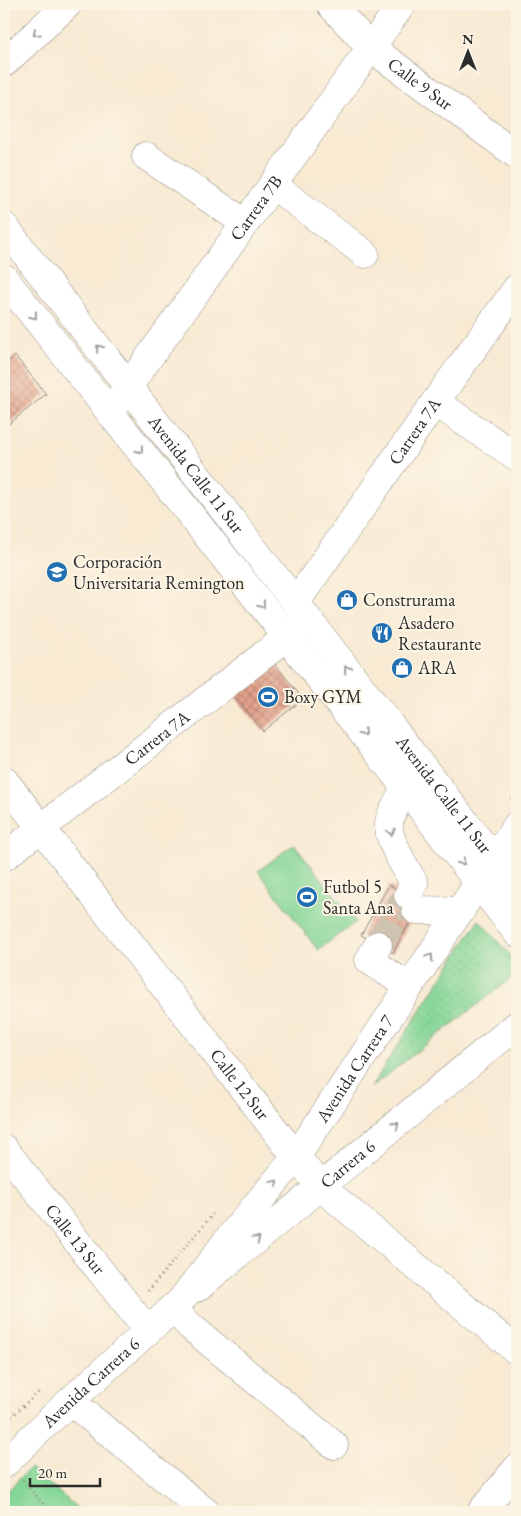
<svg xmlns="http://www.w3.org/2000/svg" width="521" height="1516" viewBox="0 0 521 1516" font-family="'EB Garamond',serif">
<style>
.grass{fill:#84d696;stroke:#588060}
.park{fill:url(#park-dots);stroke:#588060}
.building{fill:url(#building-cross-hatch)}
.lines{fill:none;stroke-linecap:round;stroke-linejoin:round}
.minor-tunnel{stroke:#cfc4b1;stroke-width:28;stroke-dasharray:28 14;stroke-linecap:butt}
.minor-casing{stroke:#928a7f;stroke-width:29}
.major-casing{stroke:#928a7f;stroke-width:29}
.path{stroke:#928a7f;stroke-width:3;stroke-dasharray:1 4;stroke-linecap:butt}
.minor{stroke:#fff;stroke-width:28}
.major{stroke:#fff;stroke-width:28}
.oneway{stroke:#a0a0a0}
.labels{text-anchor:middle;stroke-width:4;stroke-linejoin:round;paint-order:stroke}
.street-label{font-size:18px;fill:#2b2b2b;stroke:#fcf5e5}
.poi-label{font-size:18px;fill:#2b2b2b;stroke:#fcf5e5;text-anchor:start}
</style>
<defs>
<pattern id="park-dots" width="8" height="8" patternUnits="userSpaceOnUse" patternTransform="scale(1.25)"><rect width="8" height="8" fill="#84d696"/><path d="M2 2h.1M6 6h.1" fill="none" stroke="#72b881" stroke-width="1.8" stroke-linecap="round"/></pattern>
<pattern id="building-cross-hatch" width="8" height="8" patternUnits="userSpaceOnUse" patternTransform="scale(1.25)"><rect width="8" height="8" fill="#e4a28b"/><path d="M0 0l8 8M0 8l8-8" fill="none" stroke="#b98472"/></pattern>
</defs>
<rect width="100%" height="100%" fill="#fcf5e5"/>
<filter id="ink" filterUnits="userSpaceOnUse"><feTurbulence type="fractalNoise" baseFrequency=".02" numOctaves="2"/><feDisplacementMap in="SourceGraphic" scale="10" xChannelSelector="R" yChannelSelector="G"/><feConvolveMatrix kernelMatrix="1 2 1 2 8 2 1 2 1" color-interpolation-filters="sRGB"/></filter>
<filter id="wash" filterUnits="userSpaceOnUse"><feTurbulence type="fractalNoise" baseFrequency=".0096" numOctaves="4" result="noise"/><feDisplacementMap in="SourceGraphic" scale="20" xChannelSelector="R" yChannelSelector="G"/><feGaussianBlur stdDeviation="1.12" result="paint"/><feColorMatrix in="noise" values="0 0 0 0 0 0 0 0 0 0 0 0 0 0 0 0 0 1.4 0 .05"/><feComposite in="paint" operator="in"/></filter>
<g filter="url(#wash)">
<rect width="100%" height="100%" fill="#f8ead3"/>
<!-- grass -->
<g class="grass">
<path d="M294,844L356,922L318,950L258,871Z"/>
<path d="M30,1468L82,1512H4V1495Z"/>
</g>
<!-- park -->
<path class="park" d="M479,920L517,963V974L370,1088Z"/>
<g id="blocks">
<!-- building -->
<g class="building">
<path d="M15,356L46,394L4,428V365Z"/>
<path d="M273,662L303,699L263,731L233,694Z"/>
<path d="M389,885L421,902L393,953L361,935Z"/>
</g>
</g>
</g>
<g filter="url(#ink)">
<use href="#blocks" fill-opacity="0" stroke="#928a7f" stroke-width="1"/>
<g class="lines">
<!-- minor-tunnel -->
<path class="minor-tunnel" d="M378,945L395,918L401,905L416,910"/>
<!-- minor casing -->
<g class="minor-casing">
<g id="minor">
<path id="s1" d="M330,4L371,48L517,155"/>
<path d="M146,156L245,223"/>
<path d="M273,185L365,254"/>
<path d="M435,402L517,457"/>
<path id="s2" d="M110,412L402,4"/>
<path id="s3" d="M296,602L435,402L517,288"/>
<path id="s4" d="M4,780L296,1157L321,1187L517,1351"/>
<path d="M405,787C401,798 390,812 389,823C387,840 406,868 414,883L408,895"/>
<path id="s5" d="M4,857L287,637L305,620"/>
<path d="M416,910L461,911"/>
<path d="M378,945L369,960L409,987"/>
<path id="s6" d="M4,1149L147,1330"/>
<path id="s7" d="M197,1288L517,1025"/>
<path d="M172,1308L191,1327L334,1445"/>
<path d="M70,1401L206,1512"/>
<path d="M481,1512L517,1468"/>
</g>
</g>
<!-- major casing -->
<g class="major-casing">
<g id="major">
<path d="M4,63L68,4"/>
<path id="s8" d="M4,226L517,889"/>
<path d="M4,278L405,787L517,933"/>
<path id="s9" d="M4,1464L70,1401L179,1303L233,1233L296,1157L517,825"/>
</g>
</g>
<!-- path -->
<g class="path">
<path d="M512,800L517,792"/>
<path d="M148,1291L213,1214"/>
<path d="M4,1423L39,1392"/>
<path d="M23,1480L50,1512"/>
</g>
<!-- minor -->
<use href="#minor" class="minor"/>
<!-- major -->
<use href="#major" class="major"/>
</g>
<!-- one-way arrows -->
<defs><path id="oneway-chevron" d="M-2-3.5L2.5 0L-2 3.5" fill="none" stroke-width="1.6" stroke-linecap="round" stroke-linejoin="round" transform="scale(1.25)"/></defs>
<g class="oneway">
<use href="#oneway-chevron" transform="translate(36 33) rotate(137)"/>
<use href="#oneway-chevron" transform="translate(34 316) rotate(52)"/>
<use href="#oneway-chevron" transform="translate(99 348) rotate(-128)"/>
<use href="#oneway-chevron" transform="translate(140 450) rotate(52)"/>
<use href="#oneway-chevron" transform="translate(262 605) rotate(52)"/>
<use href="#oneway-chevron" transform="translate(347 669) rotate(-128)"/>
<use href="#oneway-chevron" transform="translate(363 733) rotate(52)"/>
<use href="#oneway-chevron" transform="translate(391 832) rotate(79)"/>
<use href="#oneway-chevron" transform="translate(462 862) rotate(52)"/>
<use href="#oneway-chevron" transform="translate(430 957) rotate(-56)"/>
<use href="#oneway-chevron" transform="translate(396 1125) rotate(-40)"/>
<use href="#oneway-chevron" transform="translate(275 1183) rotate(-50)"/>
<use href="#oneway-chevron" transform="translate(257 1239) rotate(-39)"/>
</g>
</g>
<!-- icons -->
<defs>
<g id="university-disc" transform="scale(1.125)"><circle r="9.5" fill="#1f6fb2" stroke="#fcf5e5"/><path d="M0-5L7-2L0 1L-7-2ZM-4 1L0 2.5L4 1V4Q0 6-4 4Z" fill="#fff"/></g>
<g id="shop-disc" transform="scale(1.125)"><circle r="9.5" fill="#1f6fb2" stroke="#fcf5e5"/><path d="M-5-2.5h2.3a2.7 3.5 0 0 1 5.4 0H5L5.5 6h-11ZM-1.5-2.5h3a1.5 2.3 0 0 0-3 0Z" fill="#fff"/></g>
<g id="restaurant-disc" transform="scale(1.125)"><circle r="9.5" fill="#1f6fb2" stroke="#fcf5e5"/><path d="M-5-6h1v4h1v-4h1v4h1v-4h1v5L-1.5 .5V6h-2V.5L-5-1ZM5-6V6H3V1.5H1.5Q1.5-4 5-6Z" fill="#fff"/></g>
<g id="stadium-disc" transform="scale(1.125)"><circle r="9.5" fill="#1f6fb2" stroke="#fcf5e5"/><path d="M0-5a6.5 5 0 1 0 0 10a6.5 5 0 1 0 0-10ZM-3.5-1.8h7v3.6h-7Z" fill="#fff"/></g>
</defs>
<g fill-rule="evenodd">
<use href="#university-disc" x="57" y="572"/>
<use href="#shop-disc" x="347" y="600"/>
<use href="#restaurant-disc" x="382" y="633"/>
<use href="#shop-disc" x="402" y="668"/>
<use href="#stadium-disc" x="268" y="697"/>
<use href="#stadium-disc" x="307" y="897"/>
</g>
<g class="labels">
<!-- street labels -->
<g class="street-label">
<text dy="6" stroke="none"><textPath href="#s1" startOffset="121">Calle 9 Sur</textPath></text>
<text dy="6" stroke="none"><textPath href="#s2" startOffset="251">Carrera 7B</textPath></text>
<text dy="6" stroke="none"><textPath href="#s3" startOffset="208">Carrera 7A</textPath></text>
<text dy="6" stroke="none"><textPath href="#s8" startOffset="314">Avenida Calle 11 Sur</textPath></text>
<text dy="6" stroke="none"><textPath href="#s5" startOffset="194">Carrera 7A</textPath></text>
<text dy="6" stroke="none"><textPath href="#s8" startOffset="719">Avenida Calle 11 Sur</textPath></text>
<text dy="6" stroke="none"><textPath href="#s9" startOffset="531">Avenida Carrera 7</textPath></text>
<text dy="6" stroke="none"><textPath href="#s4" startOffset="385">Calle 12 Sur</textPath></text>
<text dy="6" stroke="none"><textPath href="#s7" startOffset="195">Carrera 6</textPath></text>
<text dy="6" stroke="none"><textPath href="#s6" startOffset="115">Calle 13 Sur</textPath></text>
<text dy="6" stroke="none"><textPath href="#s9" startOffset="119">Avenida Carrera 6</textPath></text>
</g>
<!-- poi labels -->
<g class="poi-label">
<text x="73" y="568">Corporación<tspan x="73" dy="21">Universitaria Remington</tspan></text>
<text x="363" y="606">Construrama</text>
<text x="398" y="629">Asadero<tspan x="398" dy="21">Restaurante</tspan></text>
<text x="418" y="674">ARA</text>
<text x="284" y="703">Boxy GYM</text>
<text x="323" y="893">Futbol 5<tspan x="323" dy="21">Santa Ana</tspan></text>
</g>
</g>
<!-- margin -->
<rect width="521" height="1516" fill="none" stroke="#fcf5e5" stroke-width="20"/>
<!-- north arrow -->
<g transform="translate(468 52)" stroke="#fcf5e5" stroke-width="4" paint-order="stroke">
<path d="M0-4L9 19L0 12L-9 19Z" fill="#2b2b2b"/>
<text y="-8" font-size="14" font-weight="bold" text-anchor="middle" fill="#2b2b2b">N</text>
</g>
<!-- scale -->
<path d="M30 1478v8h70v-8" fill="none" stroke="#2b2b2b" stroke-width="2.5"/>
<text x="38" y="1478" font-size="15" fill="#2b2b2b" stroke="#fcf5e5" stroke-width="4" paint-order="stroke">20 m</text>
</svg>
